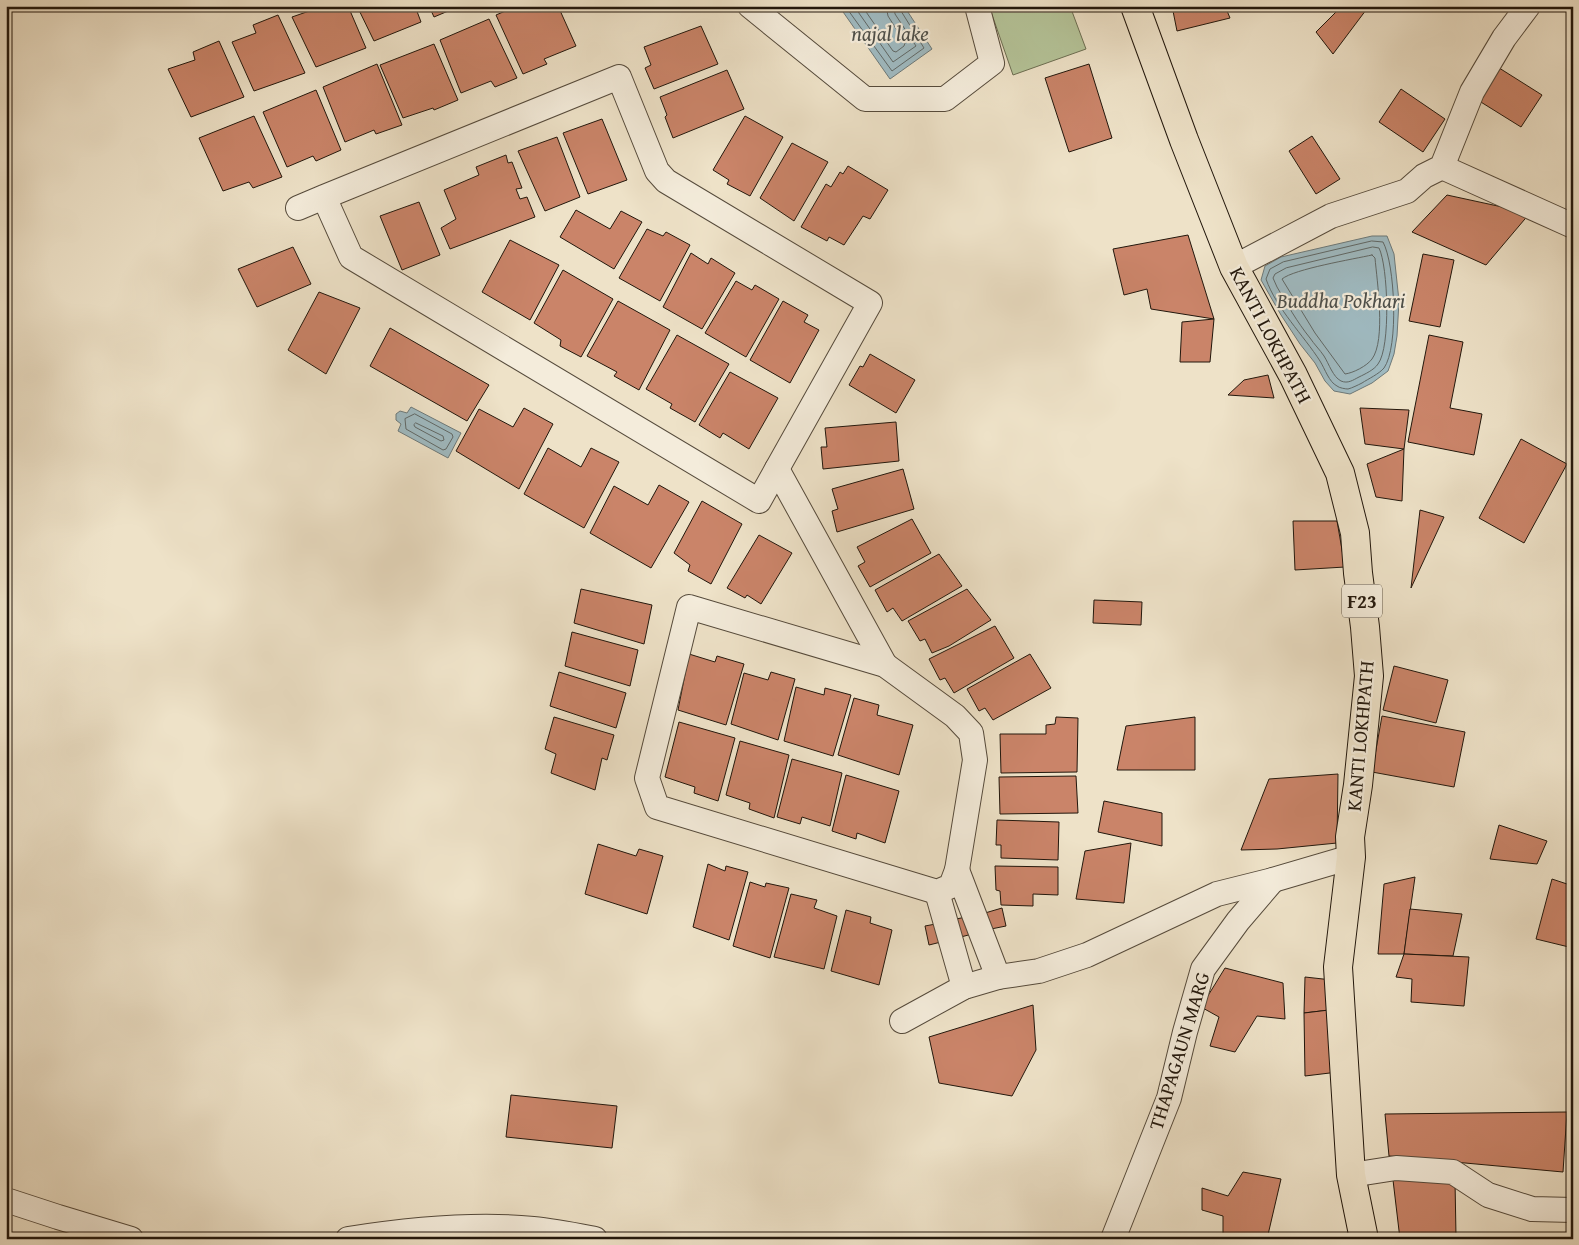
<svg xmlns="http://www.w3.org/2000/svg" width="1579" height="1245" viewBox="0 0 1579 1245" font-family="'Gentium Book Plus',serif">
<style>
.pitch{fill:#b5c499;stroke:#6c6e52}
.water{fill:#9fbac1;stroke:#6d7979}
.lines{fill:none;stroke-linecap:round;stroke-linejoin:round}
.shore{stroke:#606866;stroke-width:1}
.building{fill:#ca8469;stroke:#22170c}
.minor-casing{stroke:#554a3b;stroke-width:26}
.primary-casing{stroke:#22170c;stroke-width:30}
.minor{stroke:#f4ecdb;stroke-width:24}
.primary{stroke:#eee2c8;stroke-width:28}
.labels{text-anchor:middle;stroke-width:4.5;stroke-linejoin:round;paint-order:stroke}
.shield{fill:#f4ecdb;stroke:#61574a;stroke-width:1}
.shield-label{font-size:19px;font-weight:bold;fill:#22170c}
.street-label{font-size:20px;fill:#22170c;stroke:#f4ecdb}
.water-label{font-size:21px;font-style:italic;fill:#4e504b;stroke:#f4ecdb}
</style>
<rect width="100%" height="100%" fill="#eee2c8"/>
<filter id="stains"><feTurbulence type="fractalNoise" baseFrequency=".004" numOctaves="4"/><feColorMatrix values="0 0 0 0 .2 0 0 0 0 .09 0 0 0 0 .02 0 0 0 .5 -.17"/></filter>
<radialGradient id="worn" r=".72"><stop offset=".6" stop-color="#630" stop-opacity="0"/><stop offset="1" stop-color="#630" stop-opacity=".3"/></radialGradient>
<!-- pitch -->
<path class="pitch" d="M989,6H1070L1086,49L1013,75Z"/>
<!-- water -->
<g class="water">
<path d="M846,6H904L932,49L890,79L841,9Z"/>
<path d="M1372,236H1387L1394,254L1399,301L1397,336L1394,354L1388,371L1372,383L1350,394L1334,391L1325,381L1315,363L1300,344L1281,315L1261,280L1265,266L1281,257Z"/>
<path d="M411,407L461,433L448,458L398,431L401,424L396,420V414L400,411L407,413Z"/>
</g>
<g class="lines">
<!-- shore -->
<g class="shore">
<path d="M847,6L848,10L892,71L924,48L901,11L900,6"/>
<path d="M854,6L893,62L916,46L895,14L894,6"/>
<path d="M862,6L893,51L896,52L904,46L905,43L888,16L886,6"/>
<path d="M1372,241L1383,242C1395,264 1399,347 1384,368C1379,374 1368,379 1362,383C1358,385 1352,388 1348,389C1346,389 1339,388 1337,386C1329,382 1325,369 1320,361C1304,336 1276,308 1266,279L1270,269L1283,262Z"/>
<path d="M1373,247L1379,248C1388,266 1391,347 1378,364C1374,370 1365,374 1359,377C1353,380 1348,384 1341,381C1333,377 1329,364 1324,356C1320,350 1314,344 1310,338C1297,322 1287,304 1277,287L1273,278L1275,274L1286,268Z"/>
<path d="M1372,255L1375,258C1377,281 1386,340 1372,359C1367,366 1353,373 1345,374L1315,333L1282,279C1294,269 1354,259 1372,255Z"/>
<path d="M415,414L452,434L453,437L446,449L443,450L406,429L405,419Z"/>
<path d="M416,423L443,436L444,440L441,441L415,427L414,425Z"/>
</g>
</g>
<!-- building -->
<g class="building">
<path d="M318,6H348L366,48L316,67L292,17L318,8Z"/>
<path d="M357,6H415L421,22L374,41Z"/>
<path d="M429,6H460L434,17Z"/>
<path d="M517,6H558L576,46L544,59L547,64L523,74L496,15Z"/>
<path d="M1172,6H1225L1230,18L1177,31Z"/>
<path d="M1342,6H1369L1333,54L1316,32Z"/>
<path d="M278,15L305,73L254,91L232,42L256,33L253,25Z"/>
<path d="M489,19L517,78L495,87L491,81L461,93L440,40Z"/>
<path d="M701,26L718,64L654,89L645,68L651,65L644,47Z"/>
<path d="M219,41L244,97L191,117L168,69L195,60L193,52Z"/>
<path d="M434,44L458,100L434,110L433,108L403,118L380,65Z"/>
<path d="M377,64L402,125L376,134L374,130L345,142L323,87Z"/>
<path d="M1089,64L1112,138L1069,152L1045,78Z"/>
<path d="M1496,66L1542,95L1521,127L1476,99Z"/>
<path d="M727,70L744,109L673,138L665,117L667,115L660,97Z"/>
<path d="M1401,89L1445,119L1423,152L1379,122Z"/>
<path d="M316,90L341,150L316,161L313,156L287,167L263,112Z"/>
<path d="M254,116L282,177L253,188L249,182L223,191L199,138Z"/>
<path d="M745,116L783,137L750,196L727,184L729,180L713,170Z"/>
<path d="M602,119L627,180L588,194L563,133Z"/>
<path d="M1312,136L1340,179L1316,194L1289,151Z"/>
<path d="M557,137L580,197L545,211L518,151Z"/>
<path d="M792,143L828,162L794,221L760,198Z"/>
<path d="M506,155L508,163L512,162L522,188L516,189L520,199L527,197L535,217L450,249L441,228L456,219L444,190L479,175L476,167Z"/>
<path d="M848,166L888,190L870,219L863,216L844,245L829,237L827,241L801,227L826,184L831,187L840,172L843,174Z"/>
<path d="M1447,195L1530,213L1486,265L1412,232Z"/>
<path d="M419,202L440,255L402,270L380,216Z"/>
<path d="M576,210L610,229L621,211L642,222L614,269L560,237Z"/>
<path d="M647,229L663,236L666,232L690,245L660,301L619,278Z"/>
<path d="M1188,235L1214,319L1151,309L1147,289L1124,295L1113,249Z"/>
<path d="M510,240L559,265L530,320L482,292Z"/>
<path d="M293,247L311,284L257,307L238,269Z"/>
<path d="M691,253L708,264L711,258L735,273L702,329L663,307Z"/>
<path d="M1423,254L1454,260L1440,327L1409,321Z"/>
<path d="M563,270L613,299L581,357L560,346L561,340L534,323Z"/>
<path d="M736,281L752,290L755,285L779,299L746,357L705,333Z"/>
<path d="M319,292L360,308L326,374L288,350Z"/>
<path d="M618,301L670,330L639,390L614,376L617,372L587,356Z"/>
<path d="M783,301L808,315L804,322L819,330L790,383L750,360Z"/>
<path d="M1214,319L1210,362H1180L1182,322Z"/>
<path d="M390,328L489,385L467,421L370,366Z"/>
<path d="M677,335L729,364L695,422L670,408L672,404L646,389Z"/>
<path d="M1429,335L1463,342L1450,408L1482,414L1474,455L1408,442Z"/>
<path d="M870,354L915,380L896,413L849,385L860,366L863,367Z"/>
<path d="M730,372L778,398L749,449L723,433L720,438L699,425Z"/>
<path d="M1268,375L1274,398L1228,395L1244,380Z"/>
<path d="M524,408L553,424L519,489L456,451L479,409L513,427Z"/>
<path d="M1360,408L1409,410L1404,449L1365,444Z"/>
<path d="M896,422L899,461L823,469L821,447H827L825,428Z"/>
<path d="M1521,439L1567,464L1524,543L1479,518Z"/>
<path d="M548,448L581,467L591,448L619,462L584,528L524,494Z"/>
<path d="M1404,449L1402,501L1376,497L1367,464Z"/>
<path d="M903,469L914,509L837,532L832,511L838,509L832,489Z"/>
<path d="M659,485L689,502L651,568L590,533L614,486L648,505Z"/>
<path d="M702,501L742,524L711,584L688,571L690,565L674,553Z"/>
<path d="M1420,510L1444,517L1411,588Z"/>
<path d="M912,519L931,553L870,587L858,566L865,562L857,547Z"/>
<path d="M1293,521H1337L1345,567L1295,570Z"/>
<path d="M759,535L792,553L761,604L747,595L745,598L727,588Z"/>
<path d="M939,554L962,586L902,621L893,608L887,612L875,590Z"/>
<path d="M581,589L652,605L644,644L574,623Z"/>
<path d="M967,589L991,620L949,646L932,653L925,639L920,641L908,621Z"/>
<path d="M1094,600L1142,602L1141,625L1093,623Z"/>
<path d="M995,626L1014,658L954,693L945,678L940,680L929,659Z"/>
<path d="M572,632L638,650L630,686L565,666Z"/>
<path d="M689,654L715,662L717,656L744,664L726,725L678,710Z"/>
<path d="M1030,654L1051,688L993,720L985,708L979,711L967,689Z"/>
<path d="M1394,666L1448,680L1436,723L1383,710Z"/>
<path d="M559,672L626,693L616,728L550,706Z"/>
<path d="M771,672L795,679L778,740L731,724L744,673L768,680Z"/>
<path d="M796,687L824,695L825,688L851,695L833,756L784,741Z"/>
<path d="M854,698L879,705L877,715L913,725L899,775L838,755Z"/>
<path d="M1382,716L1465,732L1454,787L1372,772Z"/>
<path d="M554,717L614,735L607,760L602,758L595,790L551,773L556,754L545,749Z"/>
<path d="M1056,717L1078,718L1077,772L1001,773L1000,734H1046V725L1055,724Z"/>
<path d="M1195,717V770H1117L1126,726Z"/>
<path d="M679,722L735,738L718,801L694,793L695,787L665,777Z"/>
<path d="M740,741L789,755L774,818L749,809L750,803L726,795Z"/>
<path d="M792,759L842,773L830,826L802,817L800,824L777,817Z"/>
<path d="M1338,774L1337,843L1277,849L1241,850L1269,779Z"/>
<path d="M846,775L899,791L885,843L857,833L856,839L832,831Z"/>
<path d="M1076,776L1078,813L1000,814L999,777Z"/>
<path d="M1104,801L1162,813V846L1098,832Z"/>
<path d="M997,820L1059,822L1058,860L1001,858V845H996Z"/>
<path d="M1499,825L1547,841L1537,864L1490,859Z"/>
<path d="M1131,843L1124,903L1076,899L1085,851Z"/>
<path d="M598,844L636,856L639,849L663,856L647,914L585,894Z"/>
<path d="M708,864L725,871L726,866L748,872L729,940L693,927Z"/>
<path d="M995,866L1058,867V895L1033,894V906L1001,905L1000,891L996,890Z"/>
<path d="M1415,877L1404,954H1378L1384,884Z"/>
<path d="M1552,879L1573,886V948L1536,939Z"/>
<path d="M750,882L765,887L766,883L789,888L770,958L733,946Z"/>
<path d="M791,894L817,900L814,908L837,916L824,969L774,957Z"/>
<path d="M1002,908L1006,926L991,929L985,913Z"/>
<path d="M1410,909L1462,914L1453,956L1404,954Z"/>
<path d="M846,910L871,917L870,923L892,930L879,985L831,971Z"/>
<path d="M970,916L976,933L957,938L952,920Z"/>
<path d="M941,923L945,941L929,945L925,926Z"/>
<path d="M1404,954L1469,957L1464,1006L1411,1002L1412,979L1396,977Z"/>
<path d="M1225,968L1283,983L1285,1019L1257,1016L1235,1052L1210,1046L1219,1017L1201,1007Z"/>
<path d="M1305,977L1332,980L1329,1010L1304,1013Z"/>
<path d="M1033,1005L1036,1050L1012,1096L939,1083L929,1037Z"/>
<path d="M1329,1010L1338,1072L1305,1076L1304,1013Z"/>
<path d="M511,1095L617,1106L612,1148L506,1137Z"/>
<path d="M1567,1112L1563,1172L1389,1156L1385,1114Z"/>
<path d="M1243,1172L1281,1179L1267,1239L1223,1238V1216L1202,1210V1188L1228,1196Z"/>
<path d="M1393,1180L1455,1181L1456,1236L1427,1239H1400Z"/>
<path d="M1569,1221L1573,1223V1239H1566Z"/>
</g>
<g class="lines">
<!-- minor casing -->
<g class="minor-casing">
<g id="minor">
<path d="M750,6L865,99H945L992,63L977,6"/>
<path d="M1442,167L1573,226"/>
<path d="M298,208L324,197L619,77L657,171L666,181L870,303L759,501L351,257L324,197"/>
<path d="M1234,267L1331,216L1407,191L1424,176L1442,167L1472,92L1504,38L1528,6"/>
<path d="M777,469L885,665"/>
<path d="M689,607L885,665L955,716L971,733L975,760L957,870L951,886L937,892L657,807L647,778Z"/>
<path d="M957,870L998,977"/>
<path d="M937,892L964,987"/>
<path d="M902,1021L964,987L998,977L1039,971L1087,955L1217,894L1273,880L1351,857"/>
<path d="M1351,1175L1396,1168L1453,1172L1488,1195L1532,1209L1573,1210"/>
<path d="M6,1200L58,1217L131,1239"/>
<path d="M348,1239C406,1230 475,1223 533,1229C554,1231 574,1235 595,1239"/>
<path d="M1113,1239L1169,1098L1185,1032L1203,969L1238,921L1273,880"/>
</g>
</g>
<!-- primary casing -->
<g class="primary-casing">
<path id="primary" d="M1135,6L1184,140L1234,267L1293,375L1340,473L1355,533L1358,573L1365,627L1369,676L1358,785L1350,837L1351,857L1338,967L1351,1175L1364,1239"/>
</g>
<!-- minor -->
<use href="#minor" class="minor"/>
<!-- primary -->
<use href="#primary" class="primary"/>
</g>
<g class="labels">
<!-- shield labels -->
<rect class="shield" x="1342" y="584.5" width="40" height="33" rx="4"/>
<g class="shield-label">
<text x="1362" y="608">F23</text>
</g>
<!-- street labels -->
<g class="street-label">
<text transform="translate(1271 335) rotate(62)" y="7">KANTI LOKHPATH</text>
<text transform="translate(1360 736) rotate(-85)" y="7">KANTI LOKHPATH</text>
<text transform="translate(1179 1051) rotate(-73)" y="7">THAPAGAUN MARG</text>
</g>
<!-- water labels -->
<g class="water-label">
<text x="890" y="41">najal lake</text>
<text x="1341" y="308">Buddha Pokhari</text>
</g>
</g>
<!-- margin -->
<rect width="1579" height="1245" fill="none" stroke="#eee2c8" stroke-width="25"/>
<rect x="8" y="8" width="1564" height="1230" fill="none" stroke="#22170c" stroke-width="2.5"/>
<rect x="12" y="12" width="1554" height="1220" fill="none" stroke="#22170c"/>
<rect width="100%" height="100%" filter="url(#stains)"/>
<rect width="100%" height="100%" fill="url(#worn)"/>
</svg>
